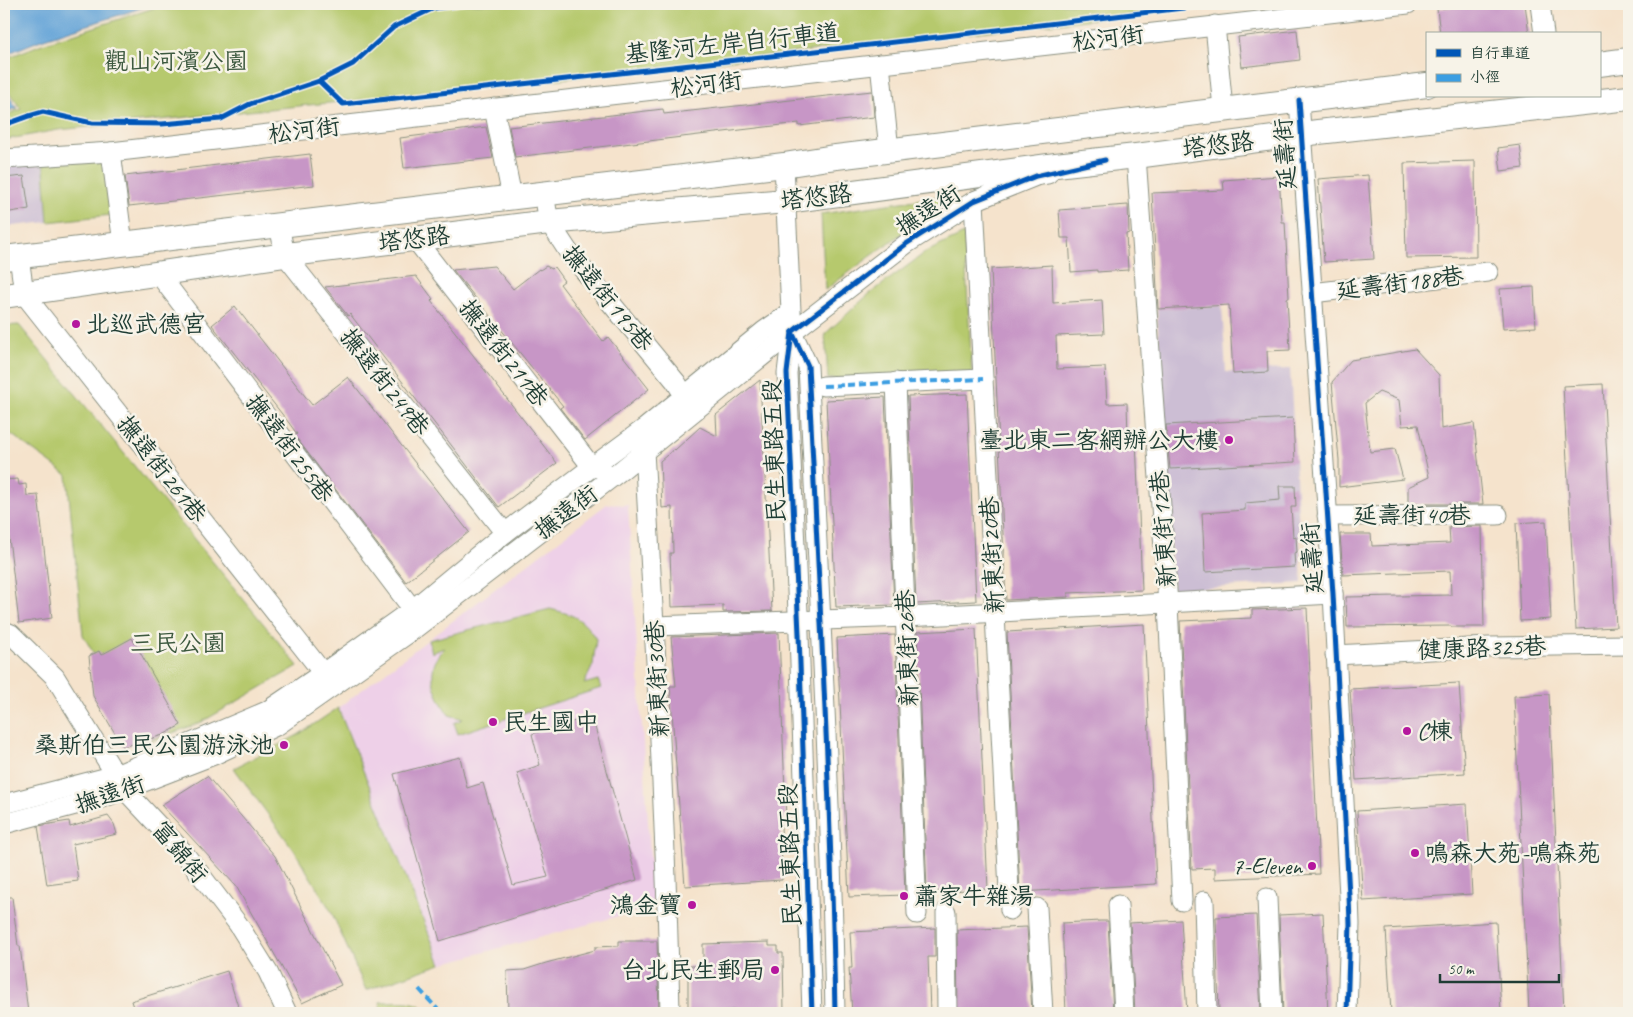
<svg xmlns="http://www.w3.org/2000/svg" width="1633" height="1017" viewBox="0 0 1633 1017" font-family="Caveat,'LXGW WenKai TC',sans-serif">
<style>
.built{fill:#eed0e8}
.industrial{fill:#ccbed4}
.green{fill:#b6c96d;stroke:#6a8350}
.water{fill:#66a5d8;stroke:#427186}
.building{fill:#c796c6}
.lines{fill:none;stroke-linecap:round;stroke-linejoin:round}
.minor-casing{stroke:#8a9080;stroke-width:21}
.major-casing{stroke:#8a9080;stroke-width:26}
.minor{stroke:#fff;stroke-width:19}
.major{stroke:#fff;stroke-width:24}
.quiet{stroke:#3c9ee2;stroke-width:4;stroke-dasharray:8 4;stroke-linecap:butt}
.cycleway-casing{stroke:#f7f3e8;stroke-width:8}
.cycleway{stroke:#0057b8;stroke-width:5}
.poi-dot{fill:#b5179e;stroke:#f7f3e8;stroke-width:2}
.labels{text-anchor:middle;stroke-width:5;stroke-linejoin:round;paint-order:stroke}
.street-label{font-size:24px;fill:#1f3d34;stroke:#f7f3e8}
.park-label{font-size:24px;fill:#3d593f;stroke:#f7f3e8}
.poi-label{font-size:24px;fill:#1f3d34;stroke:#f7f3e8;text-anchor:start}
</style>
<rect width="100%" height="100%" fill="#f7f3e8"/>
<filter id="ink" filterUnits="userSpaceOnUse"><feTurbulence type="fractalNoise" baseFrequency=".02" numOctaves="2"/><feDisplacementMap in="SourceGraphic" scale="10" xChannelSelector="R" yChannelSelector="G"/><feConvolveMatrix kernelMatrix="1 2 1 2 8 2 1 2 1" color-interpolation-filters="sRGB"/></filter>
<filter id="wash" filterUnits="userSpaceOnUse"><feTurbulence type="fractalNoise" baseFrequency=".0096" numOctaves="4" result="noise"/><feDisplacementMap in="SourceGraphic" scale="20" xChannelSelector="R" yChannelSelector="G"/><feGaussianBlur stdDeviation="1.12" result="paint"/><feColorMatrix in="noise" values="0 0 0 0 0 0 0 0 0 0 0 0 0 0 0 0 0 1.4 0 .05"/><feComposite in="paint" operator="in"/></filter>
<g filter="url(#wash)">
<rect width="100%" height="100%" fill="#f5e3cc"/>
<!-- built -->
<path class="built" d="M607,504L628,505L653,901L645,909L441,964L338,708Z"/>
<!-- industrial -->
<g class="industrial">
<path d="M43,156L48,222L4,227V163Z"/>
<path d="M1222,306L1226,372L1290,369L1302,583L1173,590L1157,309Z"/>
</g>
<!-- green -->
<g class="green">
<path d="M166,4H1253L1175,10L490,87L58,130L4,140V116L21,109L4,85V59L42,44Z"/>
<path d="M106,150L111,215L48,222L43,156Z"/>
<path d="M942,196L947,204L908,229L825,290L821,214Z"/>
<path d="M964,234L972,374L828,379L825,334L868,295L926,252Z"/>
<path d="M19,325L298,666L200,723L145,743L83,635L67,475L4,429V326Z"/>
<path d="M550,609C575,615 582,618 596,639L593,665L584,684L598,680L601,688L458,734L454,723L463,719L449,715C440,702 429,683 434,666C435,660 441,653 444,648L432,653L429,640Z"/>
<path d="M338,708L441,964L366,990L331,911L294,850L234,768L298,735Z"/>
<path d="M380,1002C400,1002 415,998 430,1013H382Z"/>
</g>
<!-- water -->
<g class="water">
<path d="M4,4H154L41,40L4,55Z"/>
<path d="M4,90L17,108L4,113Z"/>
</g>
<g id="blocks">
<!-- building -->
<g class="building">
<path d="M1474,4H1525L1529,34H1440L1437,9Z"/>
<path d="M1297,30L1300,60L1242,67L1238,37Z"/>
<path d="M872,91L874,117L799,126V123L515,157L509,127L663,109L664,114Z"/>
<path d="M486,127L493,158L404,168L400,138Z"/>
<path d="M1520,145L1523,168L1501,171L1498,148Z"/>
<path d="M310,154L314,185L129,206L125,176Z"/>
<path d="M1475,161L1476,257L1406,258L1404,163Z"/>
<path d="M1368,175L1374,259L1324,262L1318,179Z"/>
<path d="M24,176L29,209L4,213V178Z"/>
<path d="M1279,176L1282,222H1285L1289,298H1287L1290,350L1267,351L1268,372L1233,374L1229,305L1158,309L1152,193L1224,190L1223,180Z"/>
<path d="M1128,205L1129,233L1126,234L1128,270L1097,272V270L1071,272L1069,238H1061L1059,210Z"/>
<path d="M1052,265L1053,303L1102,300L1104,334L1056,336L1057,369L1105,367L1107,404L1127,403L1128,438H1136L1142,590L1068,593V597L1006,600L991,269Z"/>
<path d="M494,266L513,289L539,269L540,270L546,266L552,269L554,267L564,281L560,284L603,341L608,337L649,389L585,440L560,408L563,406L453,270Z"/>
<path d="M416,276L433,299L431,301L557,463L499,507L350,314L348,316L325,287Z"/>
<path d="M1534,287L1536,327L1503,329L1500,289Z"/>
<path d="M235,306L312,405L348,377L469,532L406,582L295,436L297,434L289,423L212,325Z"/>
<path d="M1415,349L1439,375L1441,429L1474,423L1483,504H1408V487L1429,477L1418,425L1402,426L1399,400L1379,392L1365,403L1370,452L1395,449L1403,479L1339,487V460L1332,382L1351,360Z"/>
<path d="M760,380L772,611L723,612V605L672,607L670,553H673L672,507L662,508L660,461L674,449L675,450L700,427L717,436L716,415Z"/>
<path d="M1603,384L1616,627L1576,629L1563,386Z"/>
<path d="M967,394L976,601L916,604L908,396Z"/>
<path d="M885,397L894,605L836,607L826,400Z"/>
<path d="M1293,418L1295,462L1170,469L1166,425Z"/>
<path d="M18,479L19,485L26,484L27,496L38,495L52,618L19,623L4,496V480Z"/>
<path d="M1279,486H1295L1296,507H1291L1293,537L1296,536L1297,552L1294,553L1295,567L1205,572L1202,513L1245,510V503L1280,500Z"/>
<path d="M1546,521L1551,619L1520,621L1516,523Z"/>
<path d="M1482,526L1484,627H1451V626L1347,627L1346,597L1451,595L1450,571L1343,575L1340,534H1371L1372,546L1450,543L1449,527Z"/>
<path d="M1307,608L1319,874L1215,879V868L1192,869L1180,621L1252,618V610Z"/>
<path d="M1144,624L1156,884L1020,892L1007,632Z"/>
<path d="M976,629L988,889L927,892L917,632Z"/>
<path d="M779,633L786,820H781L782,880L685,886L670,686H676L671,637Z"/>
<path d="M895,635L905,895L849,897L837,638Z"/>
<path d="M132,638L181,725L163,735L123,747L93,696L89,656L99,651L101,655Z"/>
<path d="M1459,683L1465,773L1356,780L1350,689Z"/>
<path d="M1549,694L1564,1012L1529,1013L1514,696Z"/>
<path d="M592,716L637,880L440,941L394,774L460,757L467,788L483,783L513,885L548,877L517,773L540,765L532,734Z"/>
<path d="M207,776L275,856L341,985L302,1003L236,886L161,805Z"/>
<path d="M1467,804L1472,894L1363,901L1357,811Z"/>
<path d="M108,816L114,824L117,834L73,844L78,881L47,885L38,826L69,821L70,827Z"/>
<path d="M4,897H12L18,946H20L28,1013H6L4,992Z"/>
<path d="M1323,913L1328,1013H1283L1279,915Z"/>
<path d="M1256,915L1261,1013H1219L1216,917Z"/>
<path d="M1181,920L1187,1013H1135L1130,923Z"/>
<path d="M1100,921H1108L1113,1013H1066L1062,923Z"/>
<path d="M1496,922L1501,1012L1391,1013L1386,929Z"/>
<path d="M1027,927L1032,1013H958L957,930Z"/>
<path d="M935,928V957H928L930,1013H852L849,968H852L850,932Z"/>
<path d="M619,941H657L659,1013H508L507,971L524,970L546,963L595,950V947L619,946Z"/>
<path d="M769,942V946H778V953H783L784,1013H760V1009L688,1012V966H703V944Z"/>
<path d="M227,971L240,1013H135L131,1001Z"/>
</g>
</g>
</g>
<g filter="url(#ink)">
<use href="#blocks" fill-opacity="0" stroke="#8a9080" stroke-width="1"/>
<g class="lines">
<!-- minor casing -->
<g class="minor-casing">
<g id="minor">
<path d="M1540,4L1544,34"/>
<path d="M1215,25L1223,109"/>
<path d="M880,64L889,150"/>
<path d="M1299,100L1333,594L1349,896L1350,924L1347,1013"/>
<path d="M494,108L512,197"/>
<path d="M111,152L123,244"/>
<path d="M1136,156L1168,604L1182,901"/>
<path d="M4,159L111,152L1408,4"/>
<path d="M784,165L792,332L787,373L799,634L812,1013"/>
<path d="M544,194L549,222L568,251L676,382L685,397"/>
<path d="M974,201L1010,910"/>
<path d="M279,225L285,255L505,533"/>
<path d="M415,239L592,467L602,469"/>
<path d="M19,256L24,294L323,673"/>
<path d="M158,273L420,619"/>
<path d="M1312,293L1488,272"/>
<path d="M792,332L808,366C819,582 831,797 835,1013"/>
<path d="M896,382L917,914"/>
<path d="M823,386L983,379"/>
<path d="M639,444L644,451C655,638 666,826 670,1013"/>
<path d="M1327,516L1498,515"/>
<path d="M655,626L906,617L1333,594"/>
<path d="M4,631L11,634L55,677L125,790L184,853L238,924L268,972L287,1013"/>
<path d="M1335,655L1489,647L1629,645"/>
<path d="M4,804L116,775L267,711L323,673L413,609L505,533L592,467L645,428L764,331L790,313"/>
<path d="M4,824L105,797L214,755L278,725L409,633L619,472L792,332L906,244L974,201L1036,176L1048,174"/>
<path d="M1267,898L1272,1013"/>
<path d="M1204,901L1207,1013"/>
<path d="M1118,905L1124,1013"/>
<path d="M1037,908L1043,1013"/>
<path d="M946,912L947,1013"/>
</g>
</g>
<!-- major casing -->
<g class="major-casing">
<g id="major">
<path d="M1599,64L1629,60"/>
<path d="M4,258L784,165L828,158L1427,85"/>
<path d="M4,296L285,255L549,222L786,201L1056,165L1136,156L1318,132L1629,98"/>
</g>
</g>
<!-- minor -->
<use href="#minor" class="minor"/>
<!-- major -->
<use href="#major" class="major"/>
<!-- quiet -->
<g class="quiet">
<path d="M823,386L983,379"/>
<path d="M419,989L441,1013"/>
</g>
<!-- cycleway casing -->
<g class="cycleway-casing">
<g id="cycleway">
<path d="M319,81L343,104L878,44L1217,4"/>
<path d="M1299,100L1333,594L1349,896L1350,924L1347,1013"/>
<path d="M4,125L29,116L43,112L92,123L162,124L221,119L250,104L319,81L353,64L394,27L434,8L468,4"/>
<path d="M792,332L808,366C819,582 831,797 835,1013"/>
<path d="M792,332L787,373L799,634L812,1013"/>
<path d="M792,332L906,244L974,201L1036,176L1105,160"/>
</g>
</g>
<!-- cycleway -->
<use href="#cycleway" class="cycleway"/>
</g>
</g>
<!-- markers -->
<g class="poi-dot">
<circle cx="76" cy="324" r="5"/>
<circle cx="1229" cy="440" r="5"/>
<circle cx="493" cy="722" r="5"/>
<circle cx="1407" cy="731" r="5"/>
<circle cx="284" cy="745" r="5"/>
<circle cx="1415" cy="853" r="5"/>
<circle cx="1312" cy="866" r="5"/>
<circle cx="904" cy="896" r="5"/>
<circle cx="692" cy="905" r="5"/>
<circle cx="775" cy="970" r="5"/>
</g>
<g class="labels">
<!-- street labels -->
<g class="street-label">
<text transform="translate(1108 38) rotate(-7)" y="8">松河街</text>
<text transform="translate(732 43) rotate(-6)" y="8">基隆河左岸自行車道</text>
<text transform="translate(706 84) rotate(-7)" y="8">松河街</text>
<text transform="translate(304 130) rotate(-7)" y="8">松河街</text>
<text transform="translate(1218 145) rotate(-7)" y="8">塔悠路</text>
<text transform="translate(1285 154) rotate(-94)" y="8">延壽街</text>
<text transform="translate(816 197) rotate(-7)" y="8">塔悠路</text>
<text transform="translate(928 210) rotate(-33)" y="8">撫遠街</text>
<text transform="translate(414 239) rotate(-7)" y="8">塔悠路</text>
<text transform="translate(1400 283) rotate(-7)" y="8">延壽街188巷</text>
<text transform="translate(608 298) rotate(51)" y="8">撫遠街195巷</text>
<text transform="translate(504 353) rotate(52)" y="8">撫遠街211巷</text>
<text transform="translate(385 382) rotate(52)" y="8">撫遠街249巷</text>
<text transform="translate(290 448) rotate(53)" y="8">撫遠街255巷</text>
<text transform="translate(774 451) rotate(-92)" y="8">民生東路五段</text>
<text transform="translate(162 469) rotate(52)" y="8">撫遠街261巷</text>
<text transform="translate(566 512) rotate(-37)" y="8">撫遠街</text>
<text x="1412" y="523">延壽街40巷</text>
<text transform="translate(1163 529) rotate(-94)" y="8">新東街12巷</text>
<text transform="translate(992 555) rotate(-93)" y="8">新東街20巷</text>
<text transform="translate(1312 558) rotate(-94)" y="8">延壽街</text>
<text transform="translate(907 648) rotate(-92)" y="8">新東街26巷</text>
<text transform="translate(1482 648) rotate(-2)" y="8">健康路325巷</text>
<text transform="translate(657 679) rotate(-93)" y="8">新東街30巷</text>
<text transform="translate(110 794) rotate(-19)" y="8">撫遠街</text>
<text transform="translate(180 852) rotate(50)" y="8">富錦街</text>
<text transform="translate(790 855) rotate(-92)" y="8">民生東路五段</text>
</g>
<!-- park labels -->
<g class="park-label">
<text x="176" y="69">觀山河濱公園</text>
<text x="178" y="651">三民公園</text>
</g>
<!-- poi labels -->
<g class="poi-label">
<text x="86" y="332">北巡武德宮</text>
<text x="1219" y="448" text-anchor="end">臺北東二客網辦公大樓</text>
<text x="503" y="730">民生國中</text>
<text x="1417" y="739">C棟</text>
<text x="274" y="753" text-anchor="end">桑斯伯三民公園游泳池</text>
<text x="1425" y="861">鳴森大苑-鳴森苑</text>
<text x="1302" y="874" text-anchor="end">7-Eleven</text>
<text x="914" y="904">蕭家牛雜湯</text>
<text x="682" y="913" text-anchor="end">鴻金寶</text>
<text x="765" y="978" text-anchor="end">台北民生郵局</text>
</g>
</g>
<!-- margin -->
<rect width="1633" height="1017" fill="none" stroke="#f7f3e8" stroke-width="20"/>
<!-- legend -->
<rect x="1426" y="32" width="175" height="65" fill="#f7f3e8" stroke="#a1aaa0"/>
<rect x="1436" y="49" width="25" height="8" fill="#0057b8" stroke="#a1aaa0"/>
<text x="1470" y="58" font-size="15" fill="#1f3d34">自行車道</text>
<rect x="1436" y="74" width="25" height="8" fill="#3c9ee2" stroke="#a1aaa0"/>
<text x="1470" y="82" font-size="15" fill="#1f3d34">小徑</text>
<!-- scale -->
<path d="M1440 974v8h119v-8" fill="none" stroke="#1f3d34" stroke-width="2.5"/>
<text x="1448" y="974" font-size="15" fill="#1f3d34" stroke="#f7f3e8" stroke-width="4" paint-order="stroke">50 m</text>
</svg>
